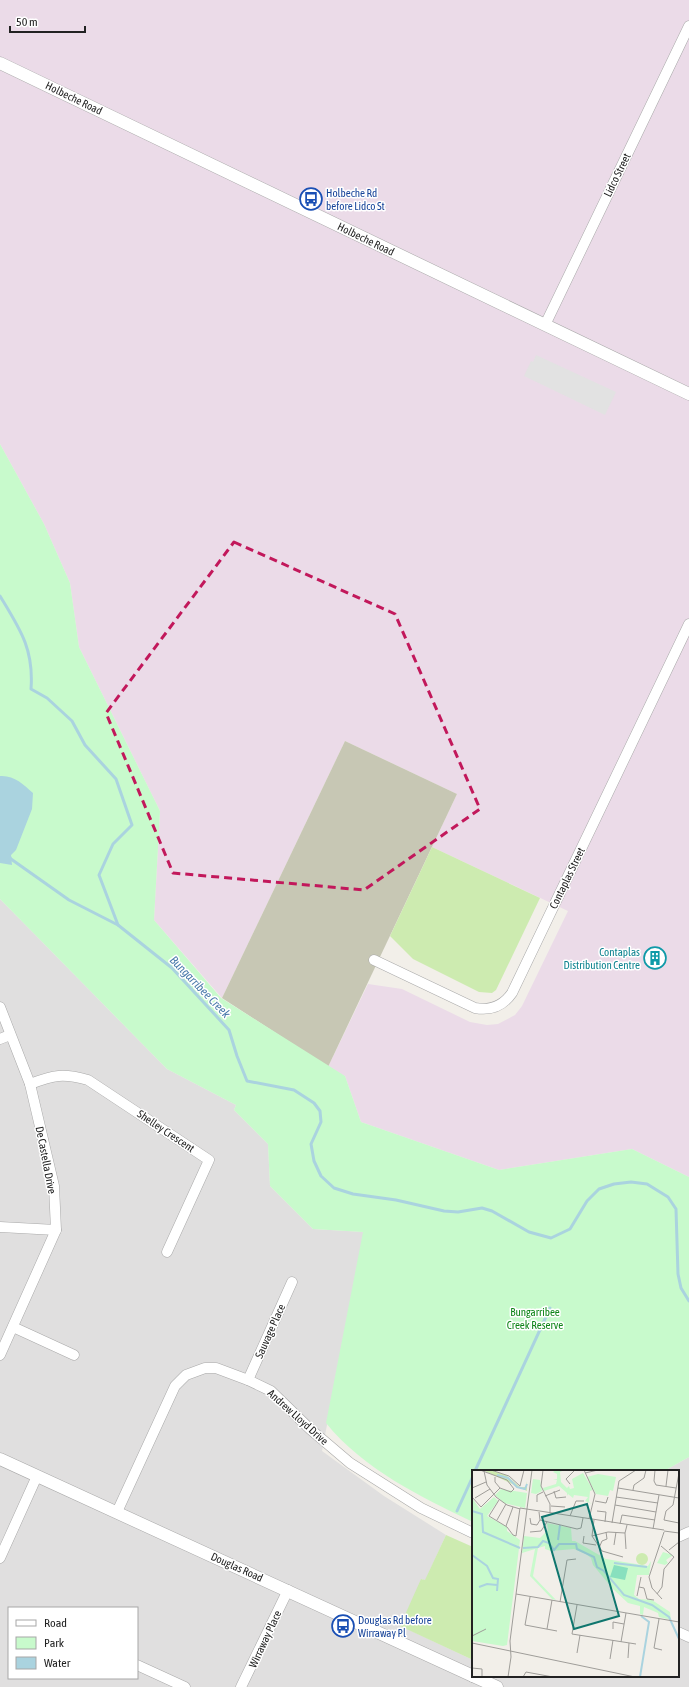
<svg xmlns="http://www.w3.org/2000/svg" width="689" height="1687" viewBox="0 0 689 1687" font-family="'Asap Condensed',sans-serif">
<style>
.residential{fill:#e0dfdf;fill-rule:evenodd}
.industrial{fill:#ebdbe8}
.construction{fill:#c7c7b4}
.grass{fill:#cdebb0}
.park{fill:#c8facc}
.parking{fill:#e2e2e2}
.water{fill:#aad3df}
.lines{fill:none;stroke-linecap:round;stroke-linejoin:round}
.stream{stroke:#aad3df;stroke-width:3}
.minor-casing{stroke:#a9a9a9;stroke-width:11}
.tertiary-casing{stroke:#a9a9a9;stroke-width:13}
.minor{stroke:#fff;stroke-width:10}
.tertiary{stroke:#fff;stroke-width:12}
.marked{fill:none;stroke:#c2185b;stroke-width:3;stroke-dasharray:8 5;stroke-linejoin:round}
.labels{text-anchor:middle;stroke-width:3;stroke-linejoin:round;paint-order:stroke}
.street-label{font-size:11px;fill:#222;stroke:#fff}
.transit-label{font-size:11px;fill:#164399;stroke:#fff;text-anchor:start}
.culture-label{font-size:11px;fill:#0d838f;stroke:#fff;text-anchor:end}
.park-label{font-size:11px;fill:#0c8416;stroke:#fff}
.water-label{font-size:12px;font-style:italic;fill:#4a7aab;stroke:#fff}
.inset-river{fill:none;stroke:#aad3df;stroke-width:2}
.inset-road{fill:none;stroke:#9f9d99;stroke-width:1}
.view{fill:#0f766e;fill-opacity:0.15;stroke:#0f766e;stroke-width:2}
.inset-edge{fill:none;stroke:#222;stroke-width:2}
</style>
<rect width="100%" height="100%" fill="#f2efe9"/>
<!-- residential -->
<path class="residential" d="M0,899L167,1069L236,1105L234,1110L268,1144L270,1186L313,1229L364,1232L322,1451L384,1496L446,1535L425,1581L422,1579L401,1626L473,1660V1676H678V1471H664L689,1457V1687H0ZM9,1608H137V1678H9Z"/>
<!-- industrial -->
<path class="industrial" d="M0,0H689V1177L632,1149L499,1170L361,1122L345,1076L328,1067L368,984L402,989L470,1022L487,1025L498,1024L515,1015L522,1006L568,911L432,847L457,794L345,741L222,998L154,920L160,811L79,647L70,583L44,524L0,444Z"/>
<!-- construction -->
<path class="construction" d="M345,741L457,794L328,1067L222,998Z"/>
<!-- grass -->
<g class="grass">
<path d="M432,847L540,898L496,990L492,993L479,992L413,959L390,936Z"/>
<path d="M446,1535L473,1547V1660L400,1626L421,1579L425,1580Z"/>
</g>
<!-- park -->
<path class="park" d="M0,444L44,524L70,583L79,647L160,811L154,920L221,998L345,1076L361,1122L499,1170L632,1149L689,1177V1457L664,1471H473V1522C421,1497 363,1469 326,1423L363,1232L313,1229L270,1186L268,1144L234,1110L236,1105L167,1069L0,899Z"/>
<!-- parking -->
<path class="parking" d="M536,355L616,392L605,415L524,376L531,361L533,362Z"/>
<!-- water -->
<path class="water" d="M0,776C14,775 23,784 33,793L32,809L16,850L11,855L12,865L0,863Z"/>
<g class="lines">
<!-- stream -->
<g class="stream">
<path d="M0,596C20,629 34,649 31,689L47,698L72,721L85,745L116,779L132,825L113,844L99,875L118,925L172,968L229,1030L237,1056L247,1081L294,1090L314,1103L320,1111L321,1122L311,1144L314,1161L321,1176L334,1188L353,1194L396,1200L444,1211L458,1212L482,1208L492,1211L529,1232L551,1238L570,1229L587,1201L599,1189L614,1184L631,1182L647,1184L668,1197L676,1209L678,1274L681,1288L689,1301"/>
<path d="M9,856L11,859L69,900L118,925"/>
<path d="M475,1471L550,1308"/>
<path d="M457,1511L473,1476"/>
</g>
<!-- minor casing -->
<g class="minor-casing">
<g id="minor">
<path d="M545,325L689,26"/>
<path d="M374,960L475,1008C491,1011 503,1006 512,993L689,624"/>
<path d="M0,1007L30,1084L54,1186L56,1230L0,1355"/>
<path d="M0,1039L10,1035"/>
<path d="M30,1084C54,1075 63,1073 88,1080L209,1160L167,1252"/>
<path d="M0,1227L56,1230"/>
<path d="M13,1327L74,1355"/>
<path d="M248,1380L292,1282"/>
<path d="M117,1512L175,1386L186,1375L205,1368H216L248,1380L271,1391L310,1429L350,1463L421,1508L473,1533"/>
<path d="M678,1537L689,1532"/>
<path d="M0,1558L37,1476"/>
<path d="M678,1632L689,1637"/>
<path d="M137,1665L185,1687"/>
<path d="M241,1687L288,1590"/>
</g>
</g>
<!-- tertiary casing -->
<g class="tertiary-casing">
<g id="tertiary">
<path d="M0,63L689,394"/>
<path d="M0,1459L473,1676"/>
<path d="M473,1676L497,1687"/>
</g>
</g>
<!-- minor -->
<use href="#minor" class="minor"/>
<!-- tertiary -->
<use href="#tertiary" class="tertiary"/>
</g>
<!-- marked area -->
<path class="marked" d="M234,542L395,614L480,809L364,890L173,873L106,713Z"/>
<!-- icons -->
<defs>
<g id="bus-ring" transform="scale(1.15)"><circle r="9.5" fill="#fff" stroke="#1a4fb4" stroke-width="1.5"/><path d="M-5-6H5V4H4V6H2V4H-2V6H-4V4H-5ZM-3.5-4V0h7V-4ZM-3.5 1.2v1.5H-2V1.2ZM2 1.2v1.5H3.5V1.2Z" fill="#1a4fb4"/></g>
<g id="building-ring" transform="scale(1.15)"><circle r="9.5" fill="#fff" stroke="#0f9aa8" stroke-width="1.5"/><path d="M-4-6H4V6H1V3H-1V6H-4ZM-2.5-4.3h1.7v1.8h-1.7ZM.8-4.3h1.7v1.8H.8ZM-2.5-1h1.7V.8h-1.7ZM.8-1h1.7V.8H.8Z" fill="#0f9aa8"/></g>
</defs>
<g fill-rule="evenodd">
<use href="#bus-ring" x="311" y="199"/>
<use href="#building-ring" x="655" y="958"/>
<use href="#bus-ring" x="343" y="1626"/>
</g>
<g class="labels">
<!-- street labels -->
<g class="street-label">
<text transform="translate(74 98) rotate(26)" y="4">Holbeche Road</text>
<text transform="translate(617 175) rotate(-64)" y="4">Lidco Street</text>
<text transform="translate(366 239) rotate(26)" y="4">Holbeche Road</text>
<text transform="translate(567 878) rotate(-64)" y="4">Contaplas Street</text>
<text transform="translate(166 1131) rotate(34)" y="4">Shelley Crescent</text>
<text transform="translate(46 1160) rotate(79)" y="4">De Castella Drive</text>
<text transform="translate(270 1331) rotate(-66)" y="4">Sauvage Place</text>
<text transform="translate(298 1417) rotate(42)" y="4">Andrew Lloyd Drive</text>
<text transform="translate(237 1567) rotate(24)" y="4">Douglas Road</text>
<text transform="translate(265 1639) rotate(-65)" y="4">Wirraway Place</text>
</g>
<!-- transit labels -->
<g class="transit-label">
<text x="326" y="197">Holbeche Rd<tspan x="326" dy="13">before Lidco St</tspan></text>
<text x="358" y="1624">Douglas Rd before<tspan x="358" dy="13">Wirraway Pl</tspan></text>
</g>
<!-- culture labels -->
<g class="culture-label">
<text x="640" y="956">Contaplas<tspan x="640" dy="13">Distribution Centre</tspan></text>
</g>
<!-- park labels -->
<g class="park-label">
<text x="535" y="1316">Bungarribee<tspan x="535" dy="13">Creek Reserve</tspan></text>
</g>
<!-- water labels -->
<g class="water-label">
<text transform="translate(200 987) rotate(46)" y="4">Bungarribee Creek</text>
</g>
</g>
<!-- overview -->
<g transform="translate(472 1470)">
<rect width="207" height="207" fill="#f2efe9"/>
<path d="M18,0L34,5L48,17H54L55,11V21L13,1ZM164 89a6 6 0 1 1 12 0a6 6 0 1 1-12 0Z" fill="#cdebb0"/>
<path d="M84,0L90,1L88,2L89,12L95,18L97,16L98,19L102,18L100,9L111,3L121,20L118,21L117,32L120,34L113,31L116,27L102,25L101,28L96,24L95,26V23L87,16L72,21L71,18L84,14L85,10H81L85,9V4L81,2ZM126,4L144,7L141,21L138,20L136,26L124,24L115,7ZM61,9L68,10L70,21L64,24L59,23ZM29,19L55,23L53,38L32,33L23,25ZM22,27L26,31L15,46L35,57V61L48,70L35,175L31,176L0,171V28L8,39ZM75,53L99,58L100,71H103L134,89L176,96L179,91L177,105H165L162,125L167,129L180,130L198,142L199,150L187,147L186,143L172,137L171,145L168,144V136L156,133L141,119L121,95L119,88L114,84L102,79L79,81L73,79V76L66,78L61,106L84,130L80,129L58,106L63,79L50,83L52,66L68,68L76,60ZM191,82L201,85L194,90L196,93L193,95L185,93Z" fill="#c8facc"/>
<path d="M142,95L156,98L153,110L138,107Z" fill="#88e0be"/>
<path class="inset-river" d="M25,5L36,8L45,17L53,19L55,14M0,41L10,44L11,62L48,78M86,70L88,55M51,78L66,77L71,71L77,73L82,80L87,74H104L105,79L122,87L125,97L132,101L152,125L180,135L197,147L207,169M0,85L15,96L21,108L26,109L25,121M142,93L175,97M7,117L15,114L25,115M168,207L177,152L169,146"/>
<path class="inset-road" d="M19,0L37,6L48,16L52,0M71,0L69,16L78,34V43M112,0L123,24L117,49M183,0L182,11L184,15L204,18M12,1L15,15L24,27L35,35L48,39M113,3L126,0M207,3L201,35L194,41L192,50L207,53M23,7V12L28,18M98,14L94,9L103,0M194,16L196,0M0,18L14,12M146,18L207,28M161,20L162,15L172,8L174,0M82,21L84,28L94,27M73,26L88,20M0,27L9,37L28,18L39,22L42,19L35,10L8,0M144,27L186,33M3,28L18,19M27,30L17,46L35,57L41,65M123,31L134,33L136,27M65,32V25L71,22M143,35L184,42M79,36L93,37M48,38L192,60M125,41L134,42L133,52M67,42L68,50L105,59L109,58L111,48M98,46L104,31H112M58,48L59,54L65,55L68,50M25,50L34,34M122,50L120,66L130,81L151,87M140,53L147,11L164,0M148,54L150,45L183,50M34,56L41,37M181,59L187,25M192,61L207,63M58,62L69,61L75,52M153,63L154,79M41,65L44,66L48,38M112,66L111,73L124,75M120,66L136,62L153,63L155,55M142,75L144,62M127,78L130,71L135,69L134,62M197,80L207,72M167,117L172,118L175,129L182,130M44,124L207,152M185,124L190,117L192,99L202,87L189,76M165,126L169,107M58,127L53,155L85,161M190,129L180,118L177,107L192,62M88,132L95,90L104,89M105,135L100,164L164,174M187,149L182,178L190,180M75,159L80,130M141,159V152L152,154M0,166L14,159M149,172L154,143M0,173L163,207M105,183L108,165M156,188L157,173M138,189L141,170M0,198L10,199V207M36,207L39,187L38,171L60,0M51,207L54,202L81,207"/>
<path class="view" d="M115,34L147,146L102,159L70,47Z"/>
<rect width="207" height="207" class="inset-edge"/>
</g>
<!-- legend -->
<rect x="8" y="1607" width="130" height="72" fill="#ffffff" stroke="#a7a7a7"/>
<rect x="16" y="1620" width="20" height="6" fill="#ffffff" stroke="#a7a7a7"/>
<text x="44" y="1627" font-size="12" fill="#222222">Road</text>
<rect x="16" y="1637" width="20" height="12" fill="#c8facc" stroke="#a7a7a7"/>
<text x="44" y="1647" font-size="12" fill="#222222">Park</text>
<rect x="16" y="1657" width="20" height="12" fill="#aad3df" stroke="#a7a7a7"/>
<text x="44" y="1667" font-size="12" fill="#222222">Water</text>
<!-- scale -->
<path d="M10 26v6h75v-6" fill="none" stroke="#222222" stroke-width="2"/>
<text x="16" y="26" font-size="12" fill="#222222" stroke="#ffffff" stroke-width="3" paint-order="stroke">50 m</text>
</svg>
